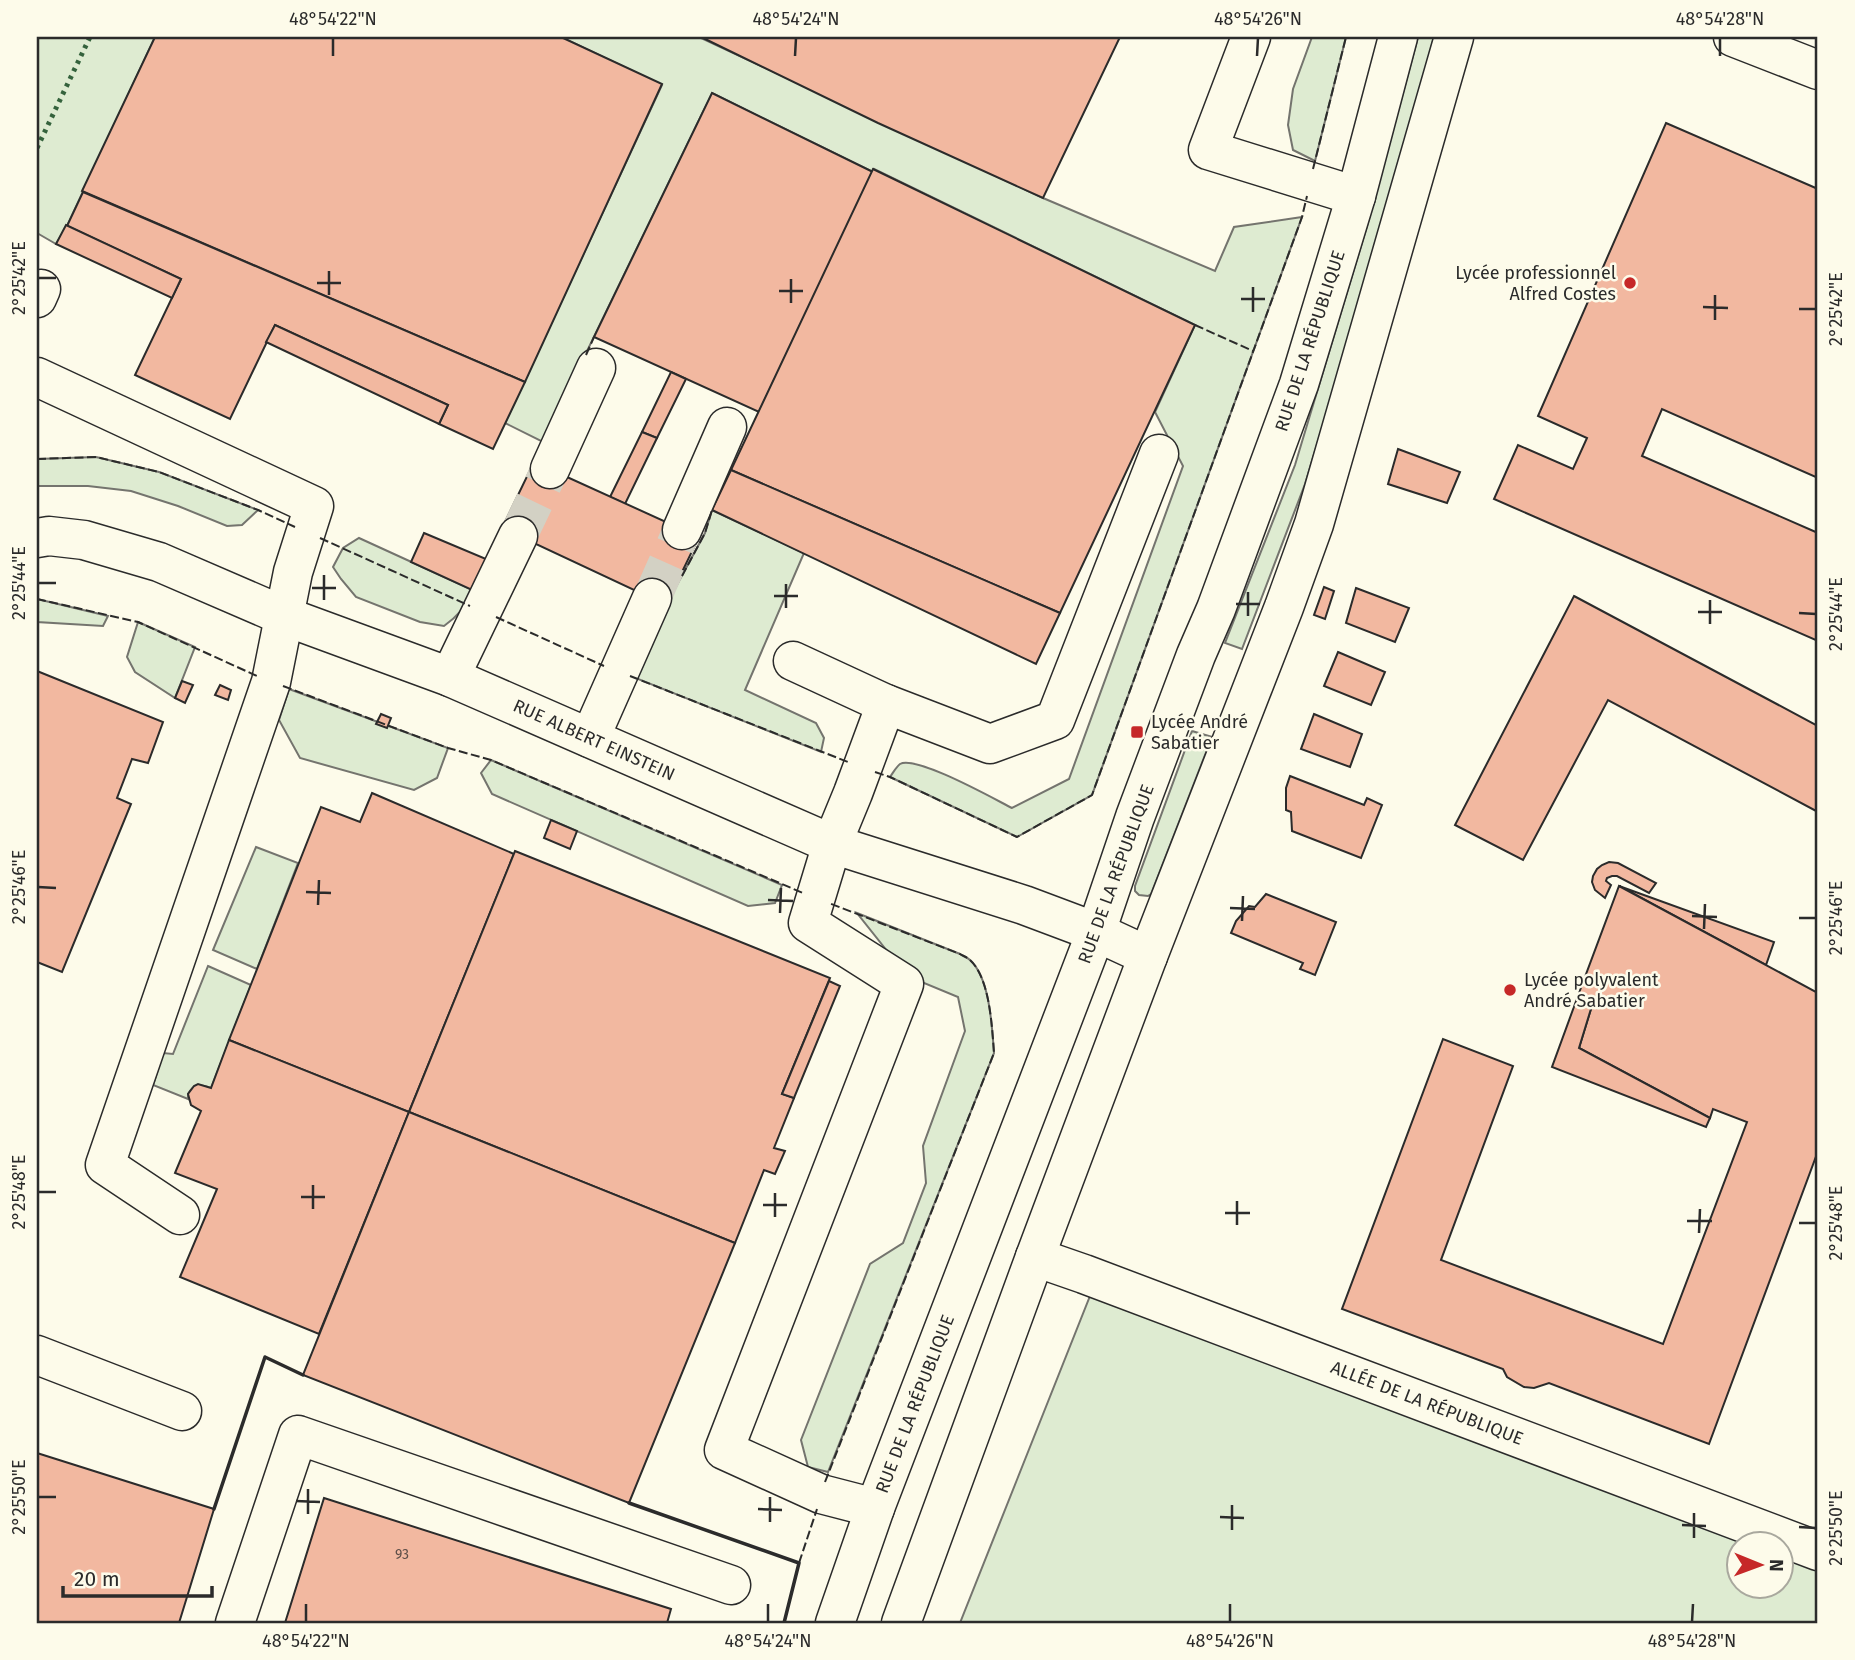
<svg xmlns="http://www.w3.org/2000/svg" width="1855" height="1660" viewBox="0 0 1855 1660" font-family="'Fira Sans',sans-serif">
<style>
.green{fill:#deebd1;stroke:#74746e;stroke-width:2;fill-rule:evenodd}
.building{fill:#f2b8a0;stroke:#2b2b2b;stroke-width:2}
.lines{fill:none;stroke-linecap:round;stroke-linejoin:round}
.minor-tunnel{stroke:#d3d1c4;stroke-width:38;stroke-dasharray:38 19;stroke-linecap:butt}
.minor-casing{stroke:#2b2b2b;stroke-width:41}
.major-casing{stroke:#2b2b2b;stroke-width:41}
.minor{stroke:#fdfbea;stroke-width:38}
.major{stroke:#fdfbea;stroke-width:38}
.hedge{stroke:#34623c;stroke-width:5;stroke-dasharray:3.5 5;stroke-linecap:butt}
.fence{stroke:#2b2b2b;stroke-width:2;stroke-dasharray:9 3.5;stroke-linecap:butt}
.wall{stroke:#2b2b2b;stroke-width:3.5}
.ticks{fill:none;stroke:#2b2b2b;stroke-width:2.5}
.poi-dot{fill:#c62828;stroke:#fdfbea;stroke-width:2.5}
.labels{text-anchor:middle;stroke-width:5;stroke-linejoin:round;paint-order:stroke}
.number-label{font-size:14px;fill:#5d4e48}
.poi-label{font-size:18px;fill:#2b2b2b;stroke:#fdfbea;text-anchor:start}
.street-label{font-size:18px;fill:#2b2b2b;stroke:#fdfbea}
.neatline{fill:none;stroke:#2b2b2b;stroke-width:2.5}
.ticks-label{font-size:18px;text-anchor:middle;fill:#2b2b2b}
</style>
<rect width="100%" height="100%" fill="#fdfbea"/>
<!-- green -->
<g class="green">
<path d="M38,37H155L67,226L56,244L37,233V41Z"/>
<path d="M561,37H699L1043,198L1215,271L1234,227L1302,217L1092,795L1017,837L890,777C893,773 896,767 900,764C916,755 994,799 1012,808L1069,779L1183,466L1155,412L1195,325L874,169L873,172L712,93L543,442L505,423L662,85Z"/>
<path d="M1312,37H1346L1315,161L1293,150L1288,125L1293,89Z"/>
<path d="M1418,37H1434L1388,211L1305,484L1242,649L1225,643L1295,465L1367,226Z"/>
<path d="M96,457L159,472L258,510L242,525L227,526L178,506L131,491L88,486H37V459Z"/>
<path d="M712,510L804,553L745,690L816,723L824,738L821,752L633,677L666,605L705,533Z"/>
<path d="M359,538L475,591C467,606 458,616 444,626L420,622L356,597L341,579L333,567L343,548Z"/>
<path d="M37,599L108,616L103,626L37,622Z"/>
<path d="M138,622L195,647L175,698L135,672L127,657Z"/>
<path d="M289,689L448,748L437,778L414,790L300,758L279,720Z"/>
<path d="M1192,731L1212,737L1151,894L1148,896L1139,895L1135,891V886Z"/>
<path d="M491,760L782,885L775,903L748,906L492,794L481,773Z"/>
<path d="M256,847L298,863L257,969L213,950Z"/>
<path d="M857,913L960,954C963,956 967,957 970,960C990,978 992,1027 994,1053L828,1472L808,1467L801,1440L870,1264L903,1243L926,1183L923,1146L965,1031L958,997L907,976Z"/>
<path d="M208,966L251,985L211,1088C200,1084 194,1083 188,1094V1099L153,1085L163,1053L173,1054Z"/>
<path d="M1090,1296L1818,1555V1623H960ZM1740,1544H1782V1586H1740Z"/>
</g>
<!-- building -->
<g class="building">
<path d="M155,37H561L662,84L525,382L82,191Z"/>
<path d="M701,37H1120L1043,198L878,123Z"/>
<path d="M712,93L873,172L759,412L594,337Z"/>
<path d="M1666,123L1818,189V478L1662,409L1642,456L1818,533V641L1494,499L1518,445L1573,469L1587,438L1538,416Z"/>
<path d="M873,169L1195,325L1060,613L731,470Z"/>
<path d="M83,192L525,382L493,449L439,424L448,405L275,325L230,419L135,375L181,279L67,226Z"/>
<path d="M66,225L181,279L172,298L56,244Z"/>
<path d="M275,325L448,405L439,424L266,342Z"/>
<path d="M671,372L686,379L657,438L642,432Z"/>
<path d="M642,432L657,438L625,504L610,497Z"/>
<path d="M1398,449L1460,472L1447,503L1388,484Z"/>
<path d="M534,462L699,537L666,605L502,528Z"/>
<path d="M731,470L1060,613L1036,664L712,510Z"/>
<path d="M424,533L486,559L472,590L411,562Z"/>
<path d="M1324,587L1334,591L1325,619L1314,615Z"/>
<path d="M1356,588L1409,608L1395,642L1346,623Z"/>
<path d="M1574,596L1818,726V812L1608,700L1523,860L1455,825Z"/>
<path d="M1338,652L1385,672L1371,705L1324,686Z"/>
<path d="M37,671L163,722L148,763L132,759L117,798L131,804L62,972L37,962Z"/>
<path d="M182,681L193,685L185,703L175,698Z"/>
<path d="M220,685L231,690L228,700L215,695Z"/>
<path d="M381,714L391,718L387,728L376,724Z"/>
<path d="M1314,714L1362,734L1350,767L1301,749Z"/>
<path d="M1290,776L1364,805L1367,798L1382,805L1361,858L1292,831L1291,812L1286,810V788Z"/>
<path d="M372,793L514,854L409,1112L229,1040L321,807L360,822Z"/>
<path d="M551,820L577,831L570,849L544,838Z"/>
<path d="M515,851L830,978L782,1094L794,1098L774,1148L785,1151L775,1174L764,1170L735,1243L409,1112Z"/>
<path d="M1609,862L1618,863L1656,883L1649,893L1617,876H1612L1607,878L1606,881L1611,885L1605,898L1595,890L1592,882L1593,876L1597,869L1602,865Z"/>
<path d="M1619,886L1774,942L1766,965Z"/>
<path d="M1619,886L1818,993V1151L1709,1444L1549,1383L1534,1388L1524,1387L1507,1377L1503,1369L1342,1309L1443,1039L1513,1066L1441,1260L1663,1344L1747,1122L1713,1109L1710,1118L1579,1048L1594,999L1579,993Z"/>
<path d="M1266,894L1336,922L1315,975L1300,969L1303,963L1231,933L1236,921L1249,906L1255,907Z"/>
<path d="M829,981L840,986L794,1098L782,1094Z"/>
<path d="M1579,993L1594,999L1579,1048L1710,1118L1706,1127L1552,1067Z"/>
<path d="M229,1040L409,1112L319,1334L180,1277L217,1189L175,1173L201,1111L191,1105L188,1094L194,1086L198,1084L211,1088Z"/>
<path d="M409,1112L735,1243L629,1503L303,1375Z"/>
<path d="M37,1453L214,1509L179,1623H37Z"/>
<path d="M324,1498L671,1609L667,1623H285Z"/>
</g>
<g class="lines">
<!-- minor-tunnel -->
<g class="minor-tunnel">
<path d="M518,536L550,469"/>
<path d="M652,598L682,530"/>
</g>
<!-- minor casing -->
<g class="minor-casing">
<g id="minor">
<path d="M1251,37L1208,150L1356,196"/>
<path d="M1733,37L1818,70"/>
<path d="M37,298L41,289"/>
<path d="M37,377L314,506L293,572L271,682L105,1165L180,1215"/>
<path d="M550,469L596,368"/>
<path d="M682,530L727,427"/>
<path d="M37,538L49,536L84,540L159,562L284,616L450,677L832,844L1024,905L1096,932L1148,956"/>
<path d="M793,661L886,704L853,793L832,844L808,923L904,984L724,1450L821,1494L875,1508"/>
<path d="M450,677L518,536"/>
<path d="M886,704L990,744L1055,720L1159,454"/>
<path d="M590,738L652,598"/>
<path d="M1035,1257L1084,1274L1818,1551"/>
<path d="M37,1355L182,1411"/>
<path d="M235,1623L298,1435L731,1585"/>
</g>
</g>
<!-- major casing -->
<g class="major-casing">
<g id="major">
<path d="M835,1623L875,1508L1096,932L1135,817L1196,655L1216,609L1299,384L1356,196L1398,37"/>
<path d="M901,1623L1035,1257L1148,956L1284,607L1314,524L1454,37"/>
</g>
</g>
<!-- minor -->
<use href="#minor" class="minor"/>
<!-- major -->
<use href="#major" class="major"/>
<!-- hedge -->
<path class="hedge" d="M37,148L90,37"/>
<!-- fence -->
<g class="fence">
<path d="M1313,169L1346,37"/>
<path d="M1195,325L1253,351"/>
<path d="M586,355L594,337"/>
<path d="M37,459L96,457L159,472L258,510L295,527"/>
<path d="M320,538L470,606"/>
<path d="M682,576L705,533L712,510"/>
<path d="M37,599L138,622L257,676"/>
<path d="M496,617L604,666"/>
<path d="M630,676L848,762"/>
<path d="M283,686L448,748L491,760L803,893"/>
<path d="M875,772L890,777L1017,837L1092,795L1302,217L1307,196"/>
<path d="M825,1482L994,1053C992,1027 990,978 970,960C967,957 963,956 960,954L829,903"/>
<path d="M799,1563L817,1509"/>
</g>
<!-- wall -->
<g class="wall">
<path d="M629,1503L799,1563L784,1623"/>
<path d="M214,1509L265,1357L303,1375"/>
</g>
</g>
<!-- ticks -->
<path class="ticks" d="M333,56V38M795,56L796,38M1257,56L1258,38M1720,56V38M38,278H56M317,283H341M779,291H803M329,295V271M1241,299H1265M791,303V279M1703,307L1728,308M1799,309H1816M1253,312V287M1715,320V295M38,583H56M312,588H336M774,596H798M324,600V575M1236,604H1260M786,608V584M1698,612H1722M1799,613L1816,614M1248,616V592M1710,624V600M38,887L56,888M306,892L331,893M768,900L793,901M318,905L319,880M1230,908L1255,909M780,913L781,888M1692,916L1717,917M1799,918H1816M1242,921L1243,896M1704,929L1705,904M38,1192H56M301,1197H325M763,1205H787M313,1209V1185M1225,1213H1250M775,1217V1193M1687,1221H1712M1799,1223H1816M1237,1225V1201M1699,1233L1700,1209M38,1497H56M296,1501L320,1502M758,1509L782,1510M308,1514V1489M1220,1517L1244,1518M770,1522V1497M1682,1525L1706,1526M1799,1527L1816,1528M1232,1530V1505M1694,1538V1513M306,1622V1604M768,1622V1604M1230,1622V1604M1692,1622L1693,1604"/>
<!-- markers -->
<g class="poi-dot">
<circle cx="1630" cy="283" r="7"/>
<rect x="1130" y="725" width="14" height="14" rx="3.5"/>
<circle cx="1510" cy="990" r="7"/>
</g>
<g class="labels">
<!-- number labels -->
<g class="number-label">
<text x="402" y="1559">93</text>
</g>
<!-- poi labels -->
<g class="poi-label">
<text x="1616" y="279" text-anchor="end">Lycée professionnel<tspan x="1616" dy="21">Alfred Costes</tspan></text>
<text x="1151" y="728">Lycée André<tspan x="1151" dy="21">Sabatier</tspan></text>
<text x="1524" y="986">Lycée polyvalent<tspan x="1524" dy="21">André Sabatier</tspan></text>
</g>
<!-- street labels -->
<g class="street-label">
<text transform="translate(1310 341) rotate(-72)" y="6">RUE DE LA RÉPUBLIQUE</text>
<text transform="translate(594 740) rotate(24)" y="6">RUE ALBERT EINSTEIN</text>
<text transform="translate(1116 874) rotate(-70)" y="6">RUE DE LA RÉPUBLIQUE</text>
<text transform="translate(1427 1403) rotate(21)" y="6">ALLÉE DE LA RÉPUBLIQUE</text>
<text transform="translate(915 1404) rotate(-69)" y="6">RUE DE LA RÉPUBLIQUE</text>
</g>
</g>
<!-- border -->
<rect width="1855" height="1660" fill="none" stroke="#fdfbea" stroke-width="77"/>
<!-- north arrow -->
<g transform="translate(1760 1565) rotate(91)"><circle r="33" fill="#fdfbea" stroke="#a9a89e" stroke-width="2"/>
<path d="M0-5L12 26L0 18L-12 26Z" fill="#c62828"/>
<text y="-10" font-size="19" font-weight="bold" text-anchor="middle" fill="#2b2b2b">N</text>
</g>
<!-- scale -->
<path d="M63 1586v10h149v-10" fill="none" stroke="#2b2b2b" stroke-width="3.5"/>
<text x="74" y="1586" font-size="21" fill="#2b2b2b" stroke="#fdfbea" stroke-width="5" paint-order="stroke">20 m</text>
<rect x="38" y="38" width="1778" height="1584" class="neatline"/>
<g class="ticks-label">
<text x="333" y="25">48°54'22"N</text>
<text x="796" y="25">48°54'24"N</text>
<text x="1258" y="25">48°54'26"N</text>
<text x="1720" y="25">48°54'28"N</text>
<text transform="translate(19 278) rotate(-90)" y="6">2°25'42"E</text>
<text transform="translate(1836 309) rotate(-90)" y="6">2°25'42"E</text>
<text transform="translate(19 583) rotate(-90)" y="6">2°25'44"E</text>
<text transform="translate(1836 614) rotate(-90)" y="6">2°25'44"E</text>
<text transform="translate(19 887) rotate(-90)" y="6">2°25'46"E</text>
<text transform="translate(1836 918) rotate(-90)" y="6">2°25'46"E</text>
<text transform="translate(19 1192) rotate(-90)" y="6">2°25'48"E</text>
<text transform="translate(1836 1223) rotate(-90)" y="6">2°25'48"E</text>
<text transform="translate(19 1497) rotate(-90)" y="6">2°25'50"E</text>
<text transform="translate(1836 1528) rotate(-90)" y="6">2°25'50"E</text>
<text x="306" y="1647">48°54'22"N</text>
<text x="768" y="1647">48°54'24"N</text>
<text x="1230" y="1647">48°54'26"N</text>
<text x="1692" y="1647">48°54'28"N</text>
</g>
</svg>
